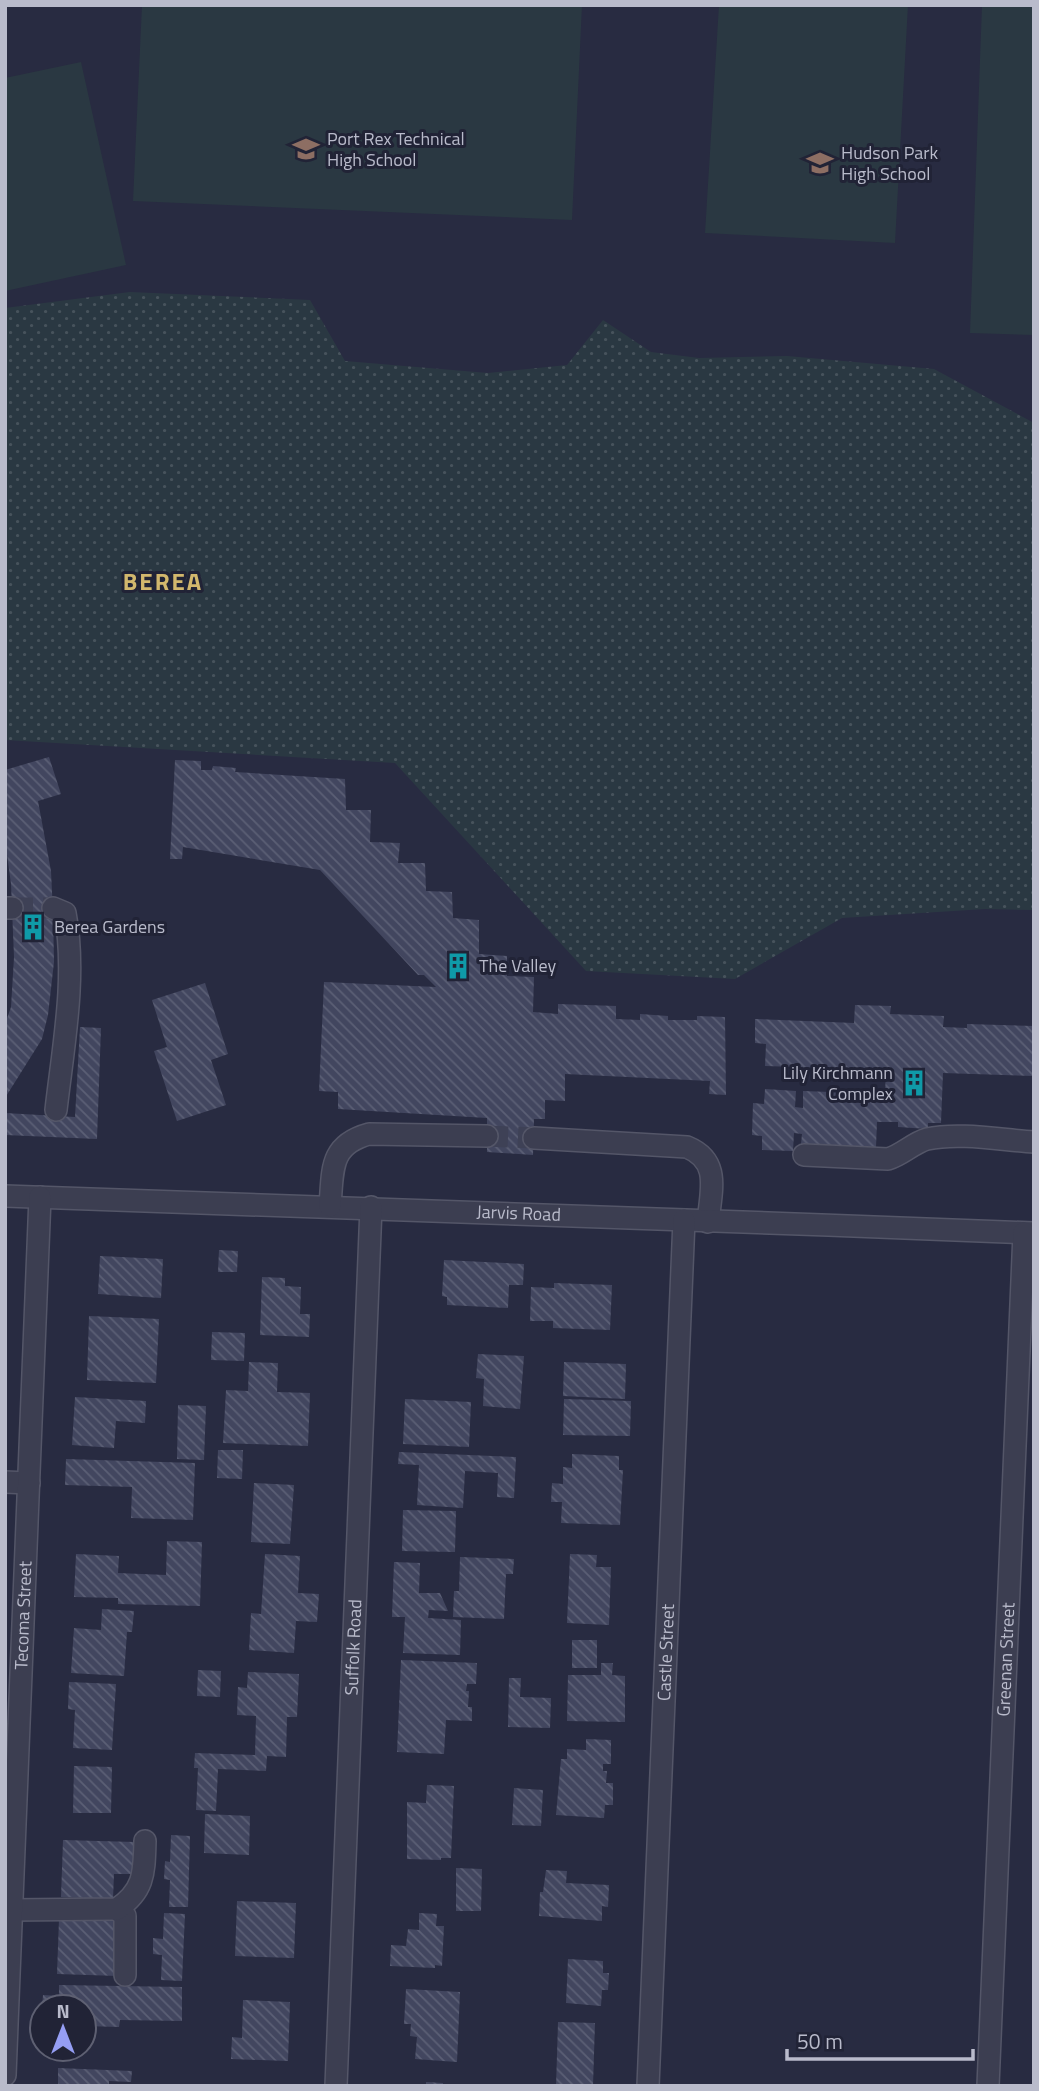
<svg xmlns="http://www.w3.org/2000/svg" width="1039" height="2091" viewBox="0 0 1039 2091" font-family="'Titillium Web',sans-serif">
<style>
.park{fill:url(#park-dots)}
.garden{fill:#2a3842}
.building{fill:url(#building-back-hatch)}
.lines{fill:none;stroke-linecap:round;stroke-linejoin:round}
.minor-tunnel{stroke:#3e4156;stroke-width:21;stroke-dasharray:21 10;stroke-linecap:butt}
.minor-casing{stroke:#545668;stroke-width:24}
.minor{stroke:#3c3e51;stroke-width:21}
.labels{text-anchor:middle;stroke-width:6;stroke-linejoin:round;paint-order:stroke}
.poi-label{font-size:18px;fill:#b9bbcb;stroke:#212336;text-anchor:start}
.street-label{font-size:18px;fill:#b9bbcb;stroke:#212336}
.district-label{font-size:24px;font-weight:bold;letter-spacing:2px;fill:#d2b76d;stroke:#212336}
</style>
<defs>
<pattern id="park-dots" width="8" height="8" patternUnits="userSpaceOnUse" patternTransform="scale(1.75)"><rect width="8" height="8" fill="#2a3842"/><path d="M2 2h.1M6 6h.1" fill="none" stroke="#47535c" stroke-width="1.8" stroke-linecap="round"/></pattern>
<pattern id="building-back-hatch" width="6" height="6" patternUnits="userSpaceOnUse" patternTransform="scale(1.75)"><rect width="6" height="6" fill="#42465f"/><path d="M-1 5l2 2M0 0l6 6M5-1l2 2" fill="none" stroke="#5b5f75"/></pattern>
</defs>
<rect width="100%" height="100%" fill="#282b41"/>
<!-- park -->
<path class="park" d="M130,292L310,300L345,361L488,373L567,365L603,320L651,352L699,358L787,356L934,369L1034,423V910L985,909L842,918L735,979L586,971L395,763L5,740V308Z"/>
<!-- garden -->
<g class="garden">
<path d="M142,5H582L572,220L133,201Z"/>
<path d="M719,5H908L895,243L705,233Z"/>
<path d="M982,5H1034V335L970,333Z"/>
<path d="M81,62L126,265L5,291V78Z"/>
</g>
<!-- building -->
<g class="building">
<path d="M49,757L61,794L38,801L51,871L53,913L54,962L48,1015L42,1039L5,1098V1024L11,1007L14,957L11,884L5,840V770Z"/>
<path d="M175,760L201,761V770H212L213,766L236,768L235,772L345,779L346,810H371L370,842L400,843L398,863H425L426,891L452,892L453,918L479,920V954L507,956V976L534,977L533,1012L558,1014V1004L616,1006V1019L640,1020V1014L668,1016V1020H697V1016L725,1017L726,1095L709,1094L710,1081L565,1074V1101L545,1100V1119H534L533,1155L487,1152V1118L338,1109V1092L319,1091L324,982L436,987L424,975H418L320,870L183,847L182,859H170Z"/>
<path d="M205,983L228,1054L211,1060L226,1105L177,1121L154,1051L167,1047L152,1000Z"/>
<path d="M855,1005L891,1006L890,1014L944,1016L943,1027L967,1028V1024L1034,1026V1076L943,1073L941,1123H928V1129L898,1127V1122H877L876,1147L801,1144L802,1134L794,1133L793,1151L762,1150V1136L752,1135L753,1103L764,1104L765,1089L796,1091L795,1107L803,1108V1091L885,1094L886,1070L765,1066L766,1044L755,1043V1019L854,1023Z"/>
<path d="M80,1027L101,1028L97,1139L5,1135V1113L75,1117Z"/>
<path d="M219,1250L238,1251L237,1272H218Z"/>
<path d="M100,1256L163,1259L161,1298L98,1294Z"/>
<path d="M444,1260L524,1264L523,1285H509L508,1308L447,1305V1297L442,1296Z"/>
<path d="M262,1277L285,1278V1286L301,1287L300,1314H310L309,1337L260,1335Z"/>
<path d="M554,1283L612,1285L610,1330L553,1328V1321H530L531,1287L554,1288Z"/>
<path d="M89,1316L159,1319L156,1383L87,1380Z"/>
<path d="M212,1332L245,1333L244,1361L211,1360Z"/>
<path d="M478,1354L524,1356L520,1409L483,1406L484,1379L476,1378Z"/>
<path d="M249,1362L278,1363L277,1392L310,1393L308,1446L223,1443L226,1390L248,1391Z"/>
<path d="M564,1362L626,1364L625,1399L563,1396Z"/>
<path d="M75,1397L146,1401L145,1423L116,1421L114,1448L72,1445Z"/>
<path d="M405,1399L471,1402L469,1447L403,1444Z"/>
<path d="M564,1399L631,1401L630,1436L563,1435Z"/>
<path d="M178,1405L206,1406L204,1460L177,1459Z"/>
<path d="M218,1450H243L242,1479L217,1478Z"/>
<path d="M399,1452L516,1457L514,1498L497,1497L498,1473L465,1471L463,1508L417,1505L419,1465L398,1464Z"/>
<path d="M572,1454L619,1456V1470H623L620,1525L561,1523L562,1502H551L552,1483L563,1484V1467L572,1468Z"/>
<path d="M66,1459L195,1463L193,1520L131,1518L132,1487L65,1485Z"/>
<path d="M254,1483L294,1485L290,1544L251,1542Z"/>
<path d="M403,1510L456,1511L455,1552L402,1551Z"/>
<path d="M167,1541L202,1542L200,1606L118,1604V1598L74,1597L76,1554L119,1556L118,1573L166,1575Z"/>
<path d="M265,1554L300,1556L298,1593L319,1594L317,1622L296,1621L294,1653L249,1650L251,1613L261,1614Z"/>
<path d="M570,1554L597,1555L596,1567H611L609,1625L567,1623Z"/>
<path d="M460,1557L514,1559L513,1574H506L504,1619L453,1617L454,1591H459Z"/>
<path d="M394,1562L420,1563L419,1593H440L448,1611L429,1610L428,1618L461,1620L460,1655L403,1653L405,1617H392Z"/>
<path d="M102,1609L134,1611L132,1632H127L124,1676L71,1673L74,1628L101,1630Z"/>
<rect x="572" y="1640" width="25" height="28"/>
<path d="M401,1660L477,1663L476,1684H467L466,1691H469L468,1707H472V1721L446,1720L444,1754L397,1752Z"/>
<path d="M601,1663H613L612,1675L625,1676V1722L567,1721L568,1675H601Z"/>
<path d="M198,1670L221,1671L220,1697L197,1696Z"/>
<path d="M248,1672L299,1674L297,1717H287L286,1757L267,1756L266,1771L218,1769L216,1811L196,1810L198,1768H194L195,1753L255,1755L256,1716L237,1715L238,1687L247,1688Z"/>
<path d="M509,1678H521L520,1697L551,1698L550,1728L508,1727Z"/>
<path d="M69,1682L116,1684L112,1750L73,1748L75,1710L68,1709Z"/>
<path d="M586,1739L611,1740V1764H603V1771H607L606,1783H613V1805H605L604,1818L556,1815L561,1759H567V1749L586,1750Z"/>
<path d="M74,1766L112,1767L111,1813H73Z"/>
<path d="M427,1785L454,1786L451,1858H441V1860L407,1859V1802L426,1803Z"/>
<path d="M514,1788L543,1790L541,1826L512,1825Z"/>
<path d="M205,1814L250,1816L249,1855L204,1853Z"/>
<path d="M171,1835L190,1836L188,1907H169L170,1880L164,1879L165,1861L170,1862Z"/>
<path d="M63,1840L135,1842L134,1874H114L113,1899L61,1897Z"/>
<path d="M456,1868L482,1869L481,1911H456Z"/>
<path d="M546,1870L567,1871L566,1883L609,1885L608,1907L602,1906V1921L539,1916L540,1892H543Z"/>
<path d="M237,1901L296,1903L294,1958L235,1956Z"/>
<path d="M164,1913L185,1914L182,1981L161,1980L162,1955L153,1954V1938L163,1939Z"/>
<path d="M419,1913L437,1914L436,1926H444L442,1966L435,1965V1968L390,1966L391,1945L406,1946L408,1929L419,1930Z"/>
<path d="M59,1919L120,1921L118,1976L57,1974Z"/>
<path d="M568,1959L603,1961V1973H609L608,1990H602L601,2006L566,2003Z"/>
<path d="M59,1985L182,1987V2021L120,2020L119,2027L84,2026V2007H42L43,1995L59,1996Z"/>
<path d="M406,1989L460,1992L457,2062L415,2059L417,2037L410,2036L411,2024H404Z"/>
<path d="M243,2000L290,2002L288,2061L231,2059L232,2037L242,2038Z"/>
<path d="M558,2022L595,2023L593,2086H556Z"/>
<path d="M58,2068L132,2071L131,2082L109,2081V2086H58Z"/>
<path d="M426,2082L443,2083V2086H426Z"/>
</g>
<g class="lines">
<!-- minor-tunnel -->
<g class="minor-tunnel">
<path d="M12,908H53"/>
<path d="M487,1136L534,1138"/>
</g>
<!-- minor casing -->
<g class="minor-casing">
<g id="minor">
<path d="M5,908H12"/>
<path d="M53,908L65,913C77,975 63,1048 56,1110"/>
<path d="M534,1138L687,1147C721,1161 711,1190 708,1222"/>
<path d="M804,1155L888,1159C902,1155 913,1143 927,1139C959,1132 1001,1140 1034,1142"/>
<path id="s1" d="M5,1196C348,1206 691,1220 1034,1233"/>
<path d="M330,1206C333,1170 329,1145 369,1134L487,1136"/>
<path d="M5,1482L29,1483"/>
<path d="M117,1909L125,1916V1975"/>
<path d="M11,1910L117,1909C145,1890 144,1872 145,1841"/>
<path id="s2" d="M5,2075L40,1197"/>
<path id="s3" d="M336,2086L371,1207"/>
<path id="s4" d="M648,2086L684,1220"/>
<path id="s5" d="M988,2086L1024,1233"/>
</g>
</g>
<!-- minor -->
<use href="#minor" class="minor"/>
</g>
<!-- icons -->
<defs>
<g id="school-bare" transform="scale(2.1)"><path d="M0-5L7-2L0 1L-7-2ZM-4 1L0 2.5L4 1V4Q0 6-4 4Z" fill="#8d6e63" stroke="#212336" stroke-width="2.5" paint-order="stroke"/></g>
<g id="building-bare" transform="scale(2.1)"><path d="M-4-6H4V6H1V3H-1V6H-4ZM-2.5-4.3h1.7v1.8h-1.7ZM.8-4.3h1.7v1.8H.8ZM-2.5-1h1.7V.8h-1.7ZM.8-1h1.7V.8H.8Z" fill="#0f9aa8" stroke="#212336" stroke-width="2.5" paint-order="stroke"/></g>
</defs>
<g fill-rule="evenodd">
<use href="#school-bare" x="306" y="149"/>
<use href="#school-bare" x="820" y="163"/>
<use href="#building-bare" x="33" y="927"/>
<use href="#building-bare" x="458" y="966"/>
<use href="#building-bare" x="914" y="1083"/>
</g>
<g class="labels">
<!-- poi labels -->
<g class="poi-label">
<text x="327" y="145">Port Rex Technical<tspan x="327" dy="21">High School</tspan></text>
<text x="841" y="159">Hudson Park<tspan x="841" dy="21">High School</tspan></text>
<text x="54" y="933">Berea Gardens</text>
<text x="479" y="972">The Valley</text>
<text x="893" y="1079" text-anchor="end">Lily Kirchmann<tspan x="893" dy="21">Complex</tspan></text>
</g>
<!-- street labels -->
<g class="street-label">
<text dy="6" stroke="none"><textPath href="#s1" startOffset="514">Jarvis Road</textPath></text>
<text dy="6" stroke="none"><textPath href="#s2" startOffset="460">Tecoma Street</textPath></text>
<text dy="6" stroke="none"><textPath href="#s3" startOffset="439">Suffolk Road</textPath></text>
<text dy="6" stroke="none"><textPath href="#s4" startOffset="434">Castle Street</textPath></text>
<text dy="6" stroke="none"><textPath href="#s5" startOffset="427">Greenan Street</textPath></text>
</g>
<!-- district labels -->
<g class="district-label">
<text x="163" y="590">BEREA</text>
</g>
</g>
<!-- border -->
<rect width="1039" height="2091" fill="none" stroke="#b9bbcb" stroke-width="14"/>
<!-- north arrow -->
<g transform="translate(63 2028)"><circle r="33" fill="#212336" stroke="#5e6072" stroke-width="2"/>
<path d="M0-5L12 26L0 18L-12 26Z" fill="#959ef4"/>
<text y="-10" font-size="19" font-weight="bold" text-anchor="middle" fill="#b9bbcb">N</text>
</g>
<!-- scale -->
<path d="M787 2049v10h186v-10" fill="none" stroke="#b9bbcb" stroke-width="3.5"/>
<text x="797" y="2049" font-size="21" fill="#b9bbcb" stroke="#212336" stroke-width="5" paint-order="stroke">50 m</text>
</svg>
